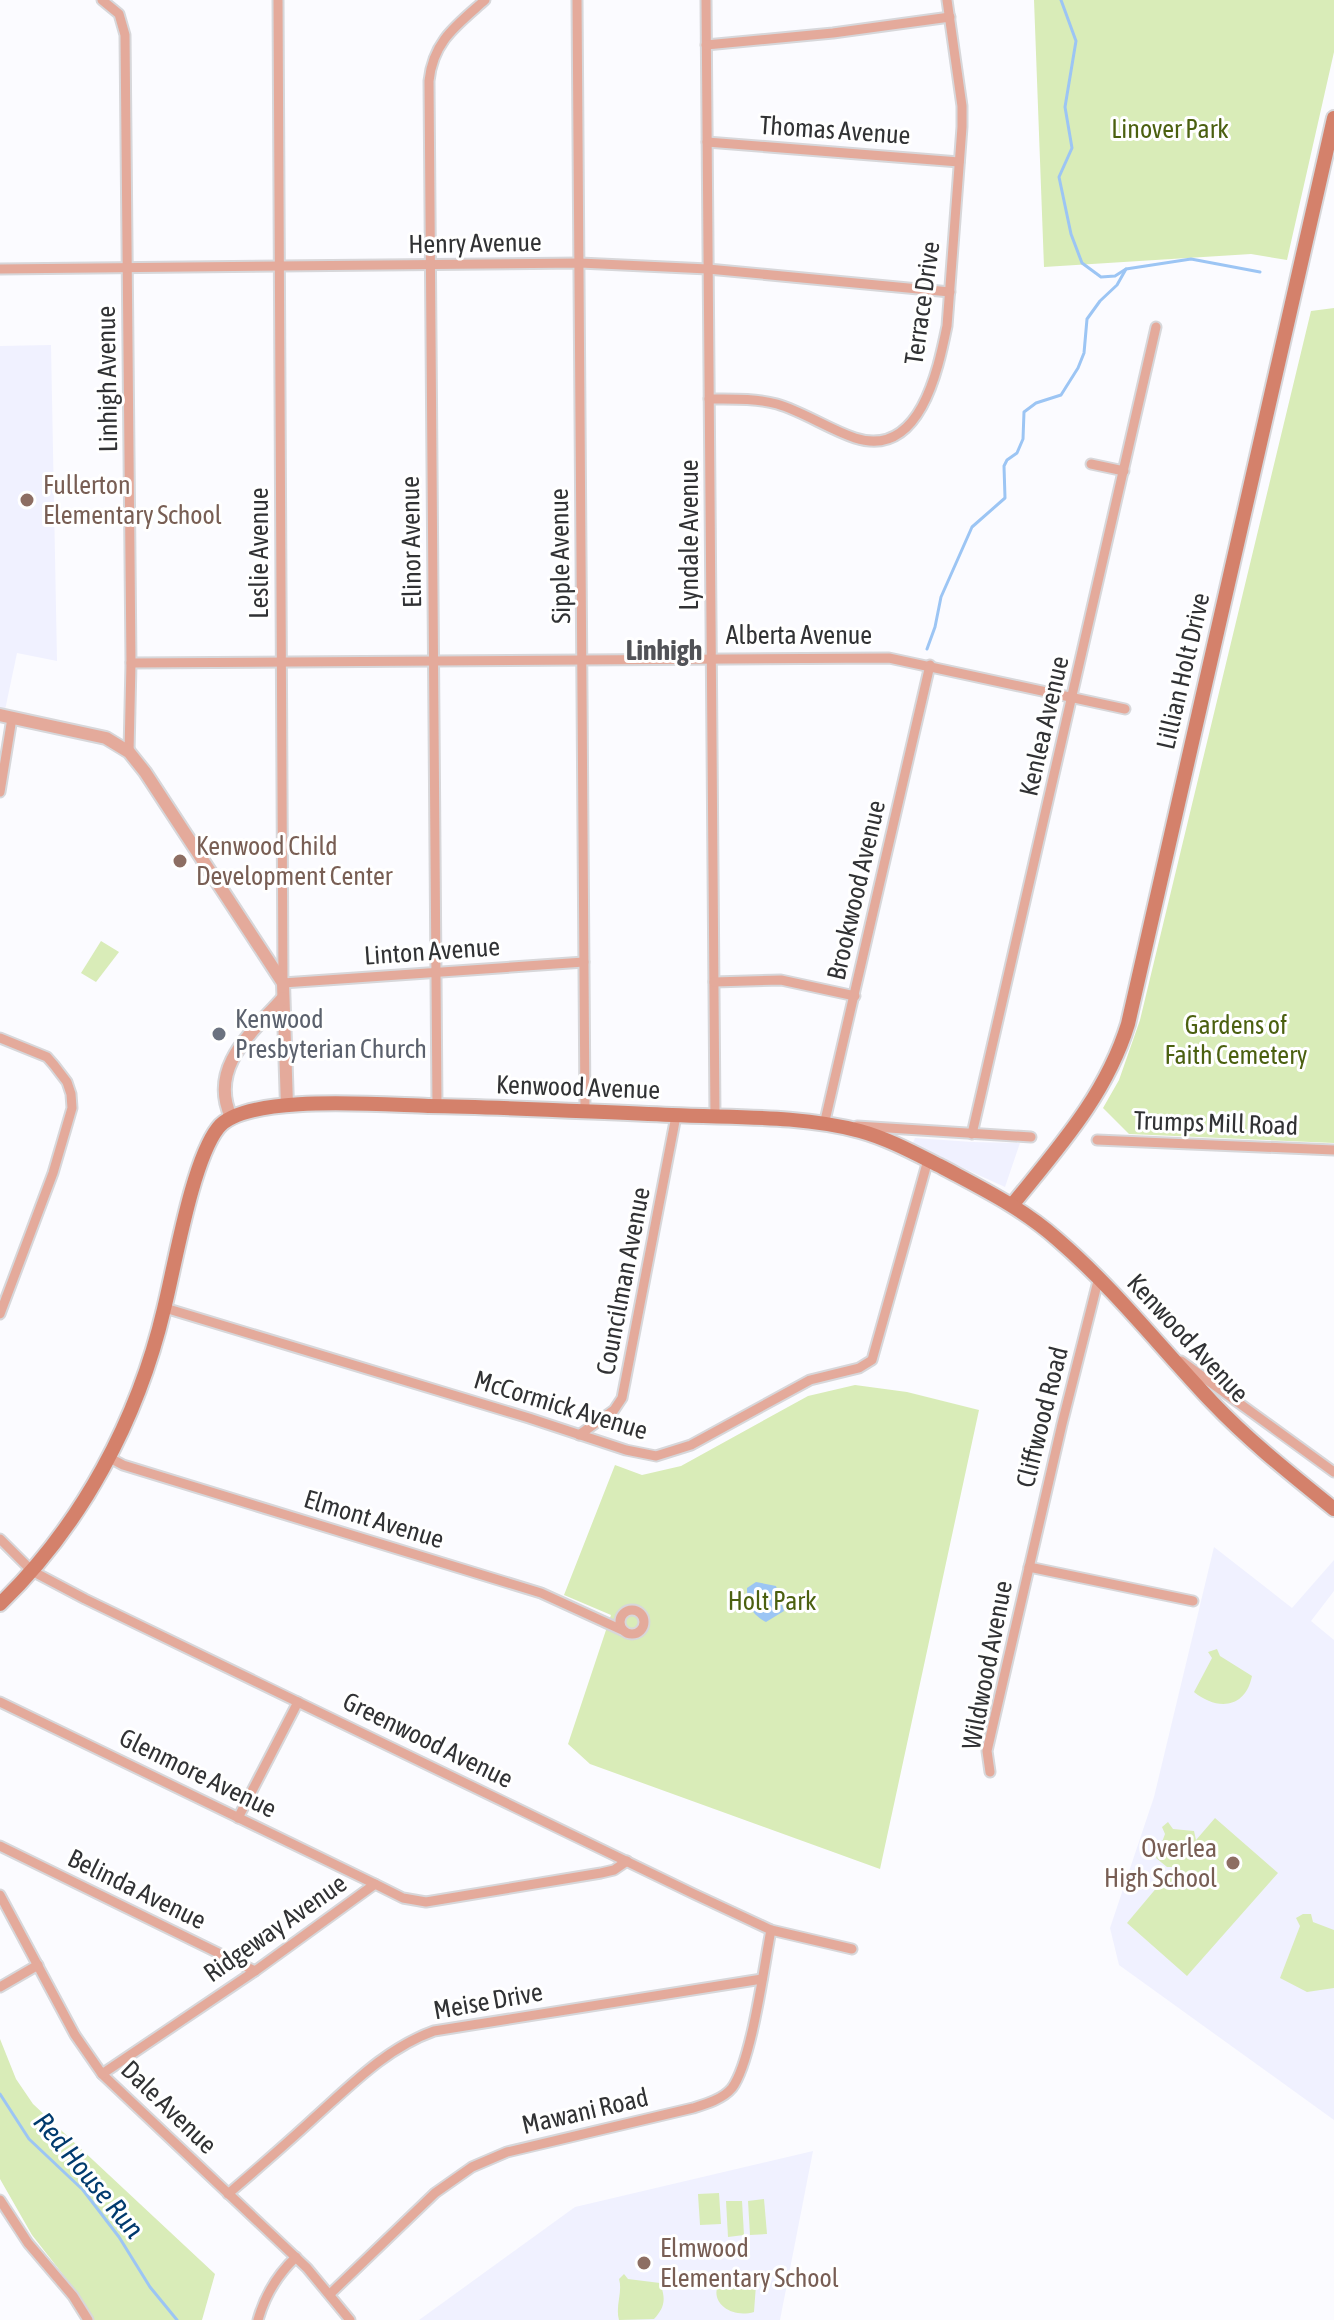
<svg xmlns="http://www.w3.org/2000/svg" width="1334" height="2320" viewBox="0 0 1334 2320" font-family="'Asap Condensed',sans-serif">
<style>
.built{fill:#f0f1ff}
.green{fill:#d9ecb8}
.water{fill:#9cc5f4}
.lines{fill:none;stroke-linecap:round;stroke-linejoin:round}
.stream{stroke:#9cc5f4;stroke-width:3}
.minor-casing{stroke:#d7d7da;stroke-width:13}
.tertiary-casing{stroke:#d7d7da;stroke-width:16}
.secondary-casing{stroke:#d7d7da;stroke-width:18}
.minor{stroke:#e4aa9b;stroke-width:9}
.tertiary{stroke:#e4aa9b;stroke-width:12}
.secondary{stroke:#d4816b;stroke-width:14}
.education-dot{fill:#8d6e63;stroke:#fff;stroke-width:3}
.worship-dot{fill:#6b7280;stroke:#fff;stroke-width:3}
.labels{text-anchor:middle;stroke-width:6;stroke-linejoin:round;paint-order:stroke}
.park-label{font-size:26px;fill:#4b6010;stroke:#fff}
.street-label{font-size:26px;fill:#313234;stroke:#fff}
.education-label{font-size:26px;fill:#785e54;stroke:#fff;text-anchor:start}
.worship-label{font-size:26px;fill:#5b616d;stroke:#fff;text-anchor:start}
.neighbourhood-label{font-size:28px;font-weight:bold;fill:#515257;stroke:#fff}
.water-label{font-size:28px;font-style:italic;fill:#003a6e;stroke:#fff}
</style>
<rect width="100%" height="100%" fill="#fbfbff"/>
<!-- built -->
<g class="built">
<path d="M51,345L57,661L17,653L5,710L0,709V346Z"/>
<path d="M915,1138L972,1142L1020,1143L1005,1187L912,1145Z"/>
<path d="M1214,1547L1292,1608L1334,1560V1591L1311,1621L1334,1640V2120L1119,1965L1110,1928L1154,1797Z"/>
<path d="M813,2151L780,2320H419L575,2207Z"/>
</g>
<!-- green -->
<g class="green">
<path d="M1034,0H1334V52L1287,260L1251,254L1044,267Z"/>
<path d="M1334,308V1143L1129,1134L1103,1108L1119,1080L1140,1020L1311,311Z"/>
<path d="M101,941L119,952L96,982L81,973Z"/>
<path d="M855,1385L907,1392L979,1410L880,1869L590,1764L568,1744L611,1615L564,1595L615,1465L642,1475L681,1466L808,1396Z"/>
<path d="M1217,1649L1220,1656L1252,1676C1245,1710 1216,1710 1194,1692L1212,1658L1208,1652Z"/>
<path d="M1215,1818L1278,1873L1187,1976L1127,1923L1174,1867H1167L1156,1858L1165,1834L1162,1827L1168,1822L1173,1829L1194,1831L1196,1840Z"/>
<path d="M1303,1914H1311L1313,1922L1334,1930V1988L1307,1992L1280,1978L1300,1926L1296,1918Z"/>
<path d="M0,2039L16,2079L33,2104L215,2274L202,2320H91L72,2286L32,2235L0,2179Z"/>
<path d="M719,2193L721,2224L700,2225L698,2194Z"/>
<path d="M764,2199L767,2234L750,2235L748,2201Z"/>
<path d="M726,2201H742L744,2235L728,2237Z"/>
<path d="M624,2274L628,2279L660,2283C666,2299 665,2307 654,2319L619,2320C615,2306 623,2292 619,2279Z"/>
<path d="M758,2274L761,2282L756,2285L754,2312C727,2320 703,2296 725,2276L750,2278Z"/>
</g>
<!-- water -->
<path class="water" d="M756,1582L776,1586L784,1611L766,1622C751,1614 747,1605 747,1588Z"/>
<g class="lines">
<!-- stream -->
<g class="stream">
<path d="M1061,0L1076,41L1065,107L1072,148L1059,177L1071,234L1082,263L1101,277L1115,276L1126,269L1191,259L1260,272"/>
<path d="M927,649L935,627L941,597L972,527L1005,498L1004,466L1007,460L1017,453L1023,439L1024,412L1036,403L1061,395L1078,368L1084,353L1087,319L1100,301L1117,285L1126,269"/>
<path d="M0,2094L29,2139L83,2190L119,2237L150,2287L177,2320"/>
</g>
<!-- minor casing -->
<g class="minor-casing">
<g id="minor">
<path d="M102,0L119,14L125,35L131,663L129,752"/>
<path d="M278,0L283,983L584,962"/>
<path d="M577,0L585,1111"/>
<path d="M706,0L715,1117"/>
<path d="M706,45L833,33L950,17"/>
<path d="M707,142L959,162"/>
<path d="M0,269L580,263L708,269L950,292"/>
<path d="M709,399C731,399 755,398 777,404C804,412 828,429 855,438C920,459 938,370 947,326L962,127V106L947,0"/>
<path d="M1091,464L1124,471"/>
<path d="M131,663L889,658L1125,709"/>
<path d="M0,792L12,718"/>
<path d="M714,982L781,980L855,996"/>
<path d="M0,1038L47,1057L54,1065L67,1082L71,1094L72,1108L53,1173L0,1314"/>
<path d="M437,1106L429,81C433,41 457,25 485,0"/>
<path d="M824,1125L930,665"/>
<path d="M857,1126L1031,1137"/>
<path d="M972,1134L1156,327"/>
<path d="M1097,1140L1334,1150"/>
<path d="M165,1308L529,1418L626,1450L656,1456L691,1445L810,1380L859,1368L872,1360L928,1160"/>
<path d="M1181,1361L1334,1472"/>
<path d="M579,1435L614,1410L622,1398L676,1116"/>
<path d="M110,1458L123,1465L541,1593L622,1630"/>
<path d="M0,1539L32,1571L85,1599L694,1894L771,1930L852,1949"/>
<path d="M1029,1567L1193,1601"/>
<circle cx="632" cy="1622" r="12"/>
<path d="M0,1702L375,1884"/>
<path d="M990,1772L987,1751L1062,1424L1099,1277"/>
<path d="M238,1818L298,1702"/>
<path d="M0,1846L255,1971"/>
<path d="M0,1895L75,2035L102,2074L307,2268L350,2320"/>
<path d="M0,1987L38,1965"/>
<path d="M102,2074L255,1971L375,1884L403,1898L426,1902L601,1873L614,1870L627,1861"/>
<path d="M228,2194C257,2169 285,2145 313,2119C350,2086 386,2048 434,2031L762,1979"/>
<path d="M0,2200L28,2243L73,2296L88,2320"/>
<path d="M330,2294L435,2193L472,2167L507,2152L693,2108C706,2104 723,2099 732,2088C752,2061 764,1965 771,1930"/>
<path d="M258,2320C265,2295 277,2275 296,2257"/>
</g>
</g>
<!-- tertiary casing -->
<g class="tertiary-casing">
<g id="tertiary">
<path d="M0,715L106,738L129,752L145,772L283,983L287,1106"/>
<path d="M231,1117C208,1066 253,1032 283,998"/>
</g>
</g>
<!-- secondary casing -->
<g class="secondary-casing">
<g id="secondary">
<path d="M1013,1204C1059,1147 1106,1095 1128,1024L1334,118"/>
<path d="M0,1604C82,1525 138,1419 164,1309C175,1265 192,1161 218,1128C245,1093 384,1105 428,1106C509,1107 591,1112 672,1115C734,1118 800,1115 860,1131C889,1139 916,1154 942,1167C983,1189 1022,1208 1057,1239C1116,1290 1159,1346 1212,1402C1249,1441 1292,1475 1334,1509"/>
</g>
</g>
<!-- minor -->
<use href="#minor" class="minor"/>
<!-- tertiary -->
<use href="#tertiary" class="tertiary"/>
<!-- secondary -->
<use href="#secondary" class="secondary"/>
</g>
<!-- markers -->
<g class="education-dot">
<circle cx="27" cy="500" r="8"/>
<circle cx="180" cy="861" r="8"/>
<circle cx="1233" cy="1863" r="8"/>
<circle cx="644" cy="2263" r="8"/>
</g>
<circle class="worship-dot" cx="219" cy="1034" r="8"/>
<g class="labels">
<!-- park labels -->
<g class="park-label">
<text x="1170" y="138">Linover Park</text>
<text x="1236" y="1034">Gardens of<tspan x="1236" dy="30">Faith Cemetery</tspan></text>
<text x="772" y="1610">Holt Park</text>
</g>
<!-- street labels -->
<g class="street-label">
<text transform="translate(835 130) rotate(4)" y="9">Thomas Avenue</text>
<text transform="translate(475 243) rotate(-1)" y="9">Henry Avenue</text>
<text transform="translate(922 303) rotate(-82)" y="9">Terrace Drive</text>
<text transform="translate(107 379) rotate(-91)" y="9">Linhigh Avenue</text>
<text transform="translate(689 535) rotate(-90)" y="9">Lyndale Avenue</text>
<text transform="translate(411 542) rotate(-91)" y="9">Elinor Avenue</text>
<text transform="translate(259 553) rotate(-90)" y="9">Leslie Avenue</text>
<text transform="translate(560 556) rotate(-91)" y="9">Sipple Avenue</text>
<text x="799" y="644">Alberta Avenue</text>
<text transform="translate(1183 671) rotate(-77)" y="9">Lillian Holt Drive</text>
<text transform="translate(1044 726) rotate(-77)" y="9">Kenlea Avenue</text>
<text transform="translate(856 890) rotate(-77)" y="9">Brookwood Avenue</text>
<text transform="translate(432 951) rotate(-4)" y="9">Linton Avenue</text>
<text transform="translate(578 1087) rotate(2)" y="9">Kenwood Avenue</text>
<text transform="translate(1216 1123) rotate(2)" y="9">Trumps Mill Road</text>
<text transform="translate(623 1281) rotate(-79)" y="9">Councilman Avenue</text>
<text transform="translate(1188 1338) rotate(47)" y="9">Kenwood Avenue</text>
<text transform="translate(561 1405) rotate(17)" y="9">McCormick Avenue</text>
<text transform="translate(1042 1417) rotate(-76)" y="9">Cliffwood Road</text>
<text transform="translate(374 1519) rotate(17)" y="9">Elmont Avenue</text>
<text transform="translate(987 1665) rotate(-79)" y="9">Wildwood Avenue</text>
<text transform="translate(428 1740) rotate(26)" y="9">Greenwood Avenue</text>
<text transform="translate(198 1773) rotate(26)" y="9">Glenmore Avenue</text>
<text transform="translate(137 1889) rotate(26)" y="9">Belinda Avenue</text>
<text transform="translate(275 1928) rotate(-35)" y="9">Ridgeway Avenue</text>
<text transform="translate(488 2001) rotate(-10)" y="9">Meise Drive</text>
<text transform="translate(169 2107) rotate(44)" y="9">Dale Avenue</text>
<text transform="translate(585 2111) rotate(-13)" y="9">Mawani Road</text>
</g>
<!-- education labels -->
<g class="education-label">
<text x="43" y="494">Fullerton<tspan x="43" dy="30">Elementary School</tspan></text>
<text x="196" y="855">Kenwood Child<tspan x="196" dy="30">Development Center</tspan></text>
<text x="1217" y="1857" text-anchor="end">Overlea<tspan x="1217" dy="30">High School</tspan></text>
<text x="660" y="2257">Elmwood<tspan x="660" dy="30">Elementary School</tspan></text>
</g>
<!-- worship labels -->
<g class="worship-label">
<text x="235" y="1028">Kenwood<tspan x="235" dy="30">Presbyterian Church</tspan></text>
</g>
<!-- neighbourhood labels -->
<g class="neighbourhood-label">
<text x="664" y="660">Linhigh</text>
</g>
<!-- water labels -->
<g class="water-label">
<text transform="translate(89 2175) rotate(50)" y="10">Red House Run</text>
</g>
</g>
</svg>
